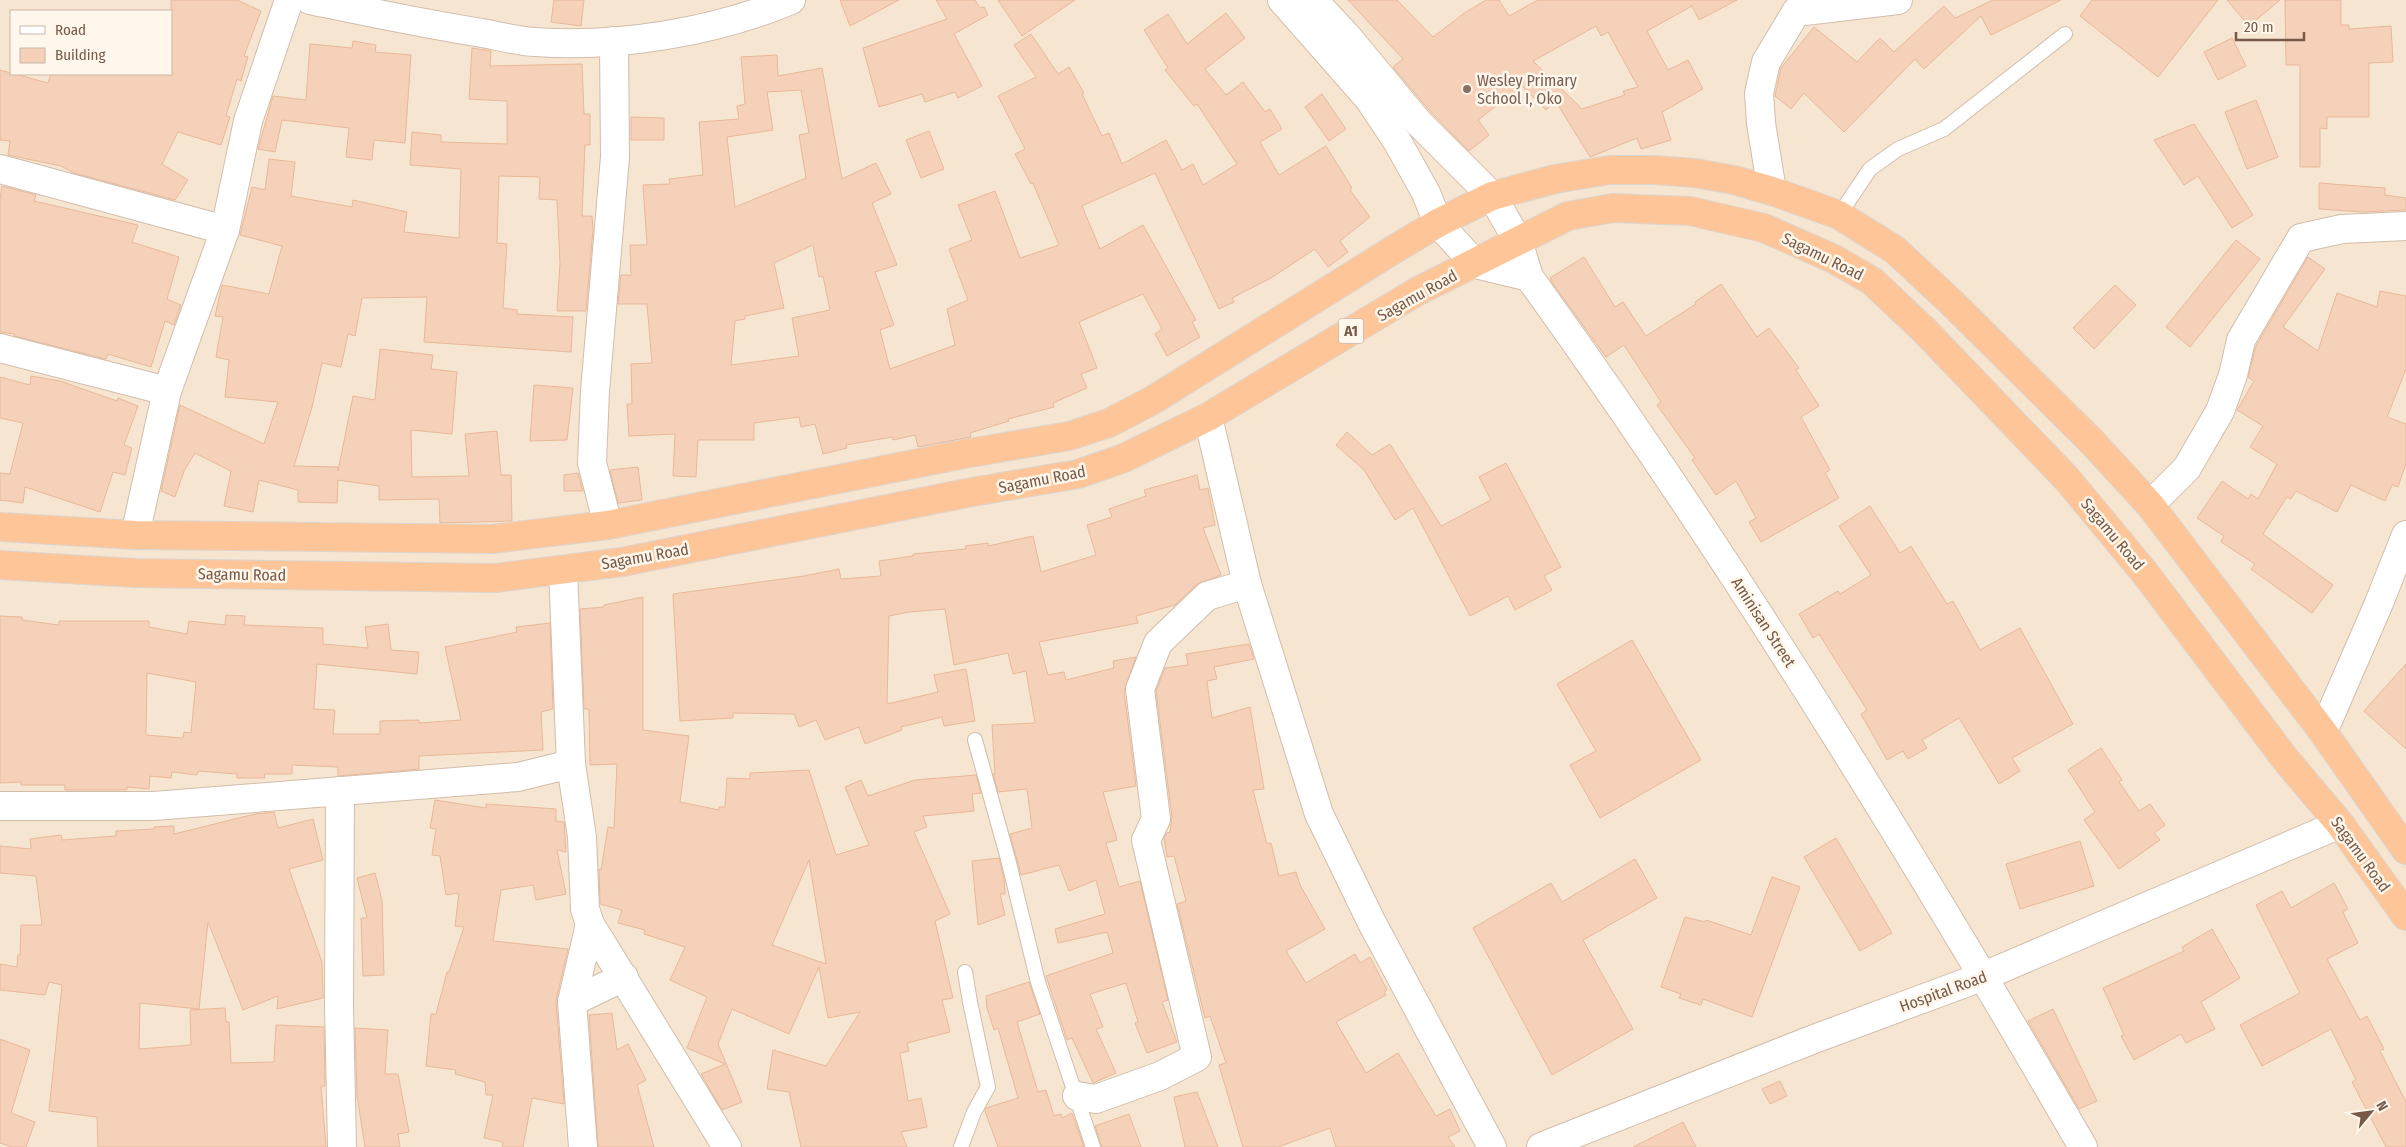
<svg xmlns="http://www.w3.org/2000/svg" width="2406" height="1147" viewBox="0 0 2406 1147" font-family="'Fira Sans Condensed',sans-serif">
<style>
.residential{fill:#f6e6d1;fill-rule:evenodd}
.building{fill:#f5d1b9;stroke:#e9b898;fill-rule:evenodd}
.lines{fill:none;stroke-linecap:round;stroke-linejoin:round}
.service-casing{stroke:#d2bdab;stroke-width:16}
.minor-casing{stroke:#d2bdab;stroke-width:30}
.tertiary-casing{stroke:#d2bdab;stroke-width:30}
.secondary-casing{stroke:#d6bda9;stroke-width:30}
.trunk-casing{stroke:#dcd4cf;stroke-width:30}
.service{stroke:#fff;stroke-width:14}
.minor{stroke:#fff;stroke-width:28}
.tertiary{stroke:#fff;stroke-width:28}
.secondary{stroke:#fff;stroke-width:28}
.trunk{stroke:#fec698;stroke-width:28}
.education-dot{fill:#8d6e63;stroke:#fff7eb;stroke-width:2}
.labels{text-anchor:middle;stroke-width:5;stroke-linejoin:round;paint-order:stroke}
.shield{fill:#fff7eb;stroke:#a08878;stroke-width:1}
.shield-label{font-size:15px;font-weight:bold;fill:#785947}
.education-label{font-size:16px;fill:#785e54;stroke:#fff7eb;text-anchor:start}
.street-label{font-size:16px;fill:#785947;stroke:#fff7eb}
</style>
<rect width="100%" height="100%" fill="#fef4e4"/>
<!-- residential -->
<path class="residential" d="M0,0H2406V1147H0ZM11,11H171V74H11Z"/>
<!-- building -->
<g class="building">
<path d="M171,0H237L261,11L244,56L248,57L241,81L237,79L226,116L230,117L221,145L178,132L162,164L188,180L175,200L74,173L61,166L8,155L10,141L0,140V70L48,83L51,74H171Z"/>
<path d="M554,0H584L581,26L551,22Z"/>
<path d="M840,0H899L850,26Z"/>
<path d="M936,0H975L980,8L984,7L988,15L954,34L982,86L958,98L955,92L925,102L922,94L879,107L863,48L947,19Z"/>
<path d="M998,0H1075L1022,36Z"/>
<path d="M1348,0H1397L1433,37L1466,12L1486,0H1499L1509,16L1538,0H1737L1699,20L1692,6L1647,31L1668,70L1688,60L1703,89L1662,112L1671,140L1641,149L1637,138L1590,157L1555,100L1546,110L1522,86L1478,120L1489,135L1469,151L1430,111L1393,67L1403,59ZM1596,26L1601,36L1608,32L1638,87L1623,91L1625,95L1582,109L1533,61Z"/>
<path d="M1993,0H2061L1991,35L1981,16L1924,69L1915,59L1844,132L1804,93L1791,109L1775,96L1781,68L1814,27L1857,62L1880,38L1894,52L1944,6L1955,18Z"/>
<path d="M2092,0H2218L2158,77L2080,16Z"/>
<path d="M2227,0H2280L2249,26Z"/>
<path d="M2285,0H2341V25H2349V29L2391,26L2393,62L2369,63V117H2327V129L2320,128V167H2300V65H2286Z"/>
<path d="M1226,13L1245,38L1205,69L1226,95L1243,82L1265,112L1270,109L1282,129L1260,142L1279,175L1326,146L1352,188L1350,190L1370,217L1340,241L1348,252L1328,267L1315,249L1271,278L1232,298L1234,302L1219,309L1155,173L1082,206L1100,249L1143,225L1196,320L1192,322L1200,337L1167,356L1155,334L1162,329L1143,294L1079,322L1097,368L1081,374L1087,388L1053,403L1054,407L1008,419L1009,421L970,433L971,437L918,447L915,435L893,440L892,437L846,445L847,448L823,454L815,424L801,427L799,417L754,423V440H698L696,477L673,476L675,434L629,436L627,404H632L631,364L652,363L647,304H618L621,275H631L630,245H647L643,185L670,184L669,179L703,175L699,122L739,119L737,106L745,104L741,57L777,55L778,76L822,68L842,179L876,163L891,194L872,203L897,265L875,272L894,325L880,330L890,369L955,345L947,309L968,300L949,249L972,240L958,205L995,191L1020,258L1059,245L1033,183L1031,184L1015,154L1025,149L998,96L1036,77L1014,45L1031,34L1058,74L1069,67L1084,93L1082,94L1102,136L1109,133L1122,164L1166,140L1182,170L1193,164L1203,185L1237,164L1197,104L1194,106L1165,70L1168,68L1144,30L1168,14L1187,44ZM801,90L809,133L799,135L806,178L735,207L727,137L773,130L767,92ZM813,245L819,277L823,276L830,310L792,318L799,356L731,365L735,321L745,319V316L784,308L774,263Z"/>
<path d="M2232,38L2246,66L2218,80L2204,52Z"/>
<path d="M353,41L376,45L375,52L411,55L405,143L374,140L372,160L346,157L349,128L282,120L275,152L258,149L273,96L306,100L310,44L352,48Z"/>
<path d="M472,48L491,51L490,66L582,64L584,114H590V145H585L582,216H592L593,229L586,311H557L560,263L557,200L539,199L540,177L499,176L497,243L507,244L503,308L517,310V314L573,317L571,352L424,342L427,297L362,298L355,336L348,334L341,367L322,363L312,407L294,466L338,467V471L353,396L375,400L380,349L433,355L431,369L457,372L452,434L411,430L412,477L469,476L465,434L497,431L501,475H511L512,521L440,523L439,499L379,500V486L338,480L337,503L298,502V490L259,480L253,512L224,506L231,471L195,453L184,471L175,497L161,491L180,405L264,444L278,402L225,397L229,360L216,357L223,317L215,316L222,285L269,294L282,246L240,235L252,187L265,190L269,159L295,162L291,196L352,207L353,200L407,212L404,232L459,238L461,169L410,165L412,132L441,135V142L507,144V101L469,99Z"/>
<path d="M1322,94L1346,129L1329,141L1305,107Z"/>
<path d="M2256,100L2278,157L2247,169L2225,112Z"/>
<path d="M631,117L664,118V140H631Z"/>
<path d="M2194,124L2253,215L2232,228L2198,176L2184,185L2154,140Z"/>
<path d="M929,131L944,169L921,178L906,140Z"/>
<path d="M2319,183L2385,188V195L2406,198V210L2364,212L2319,209Z"/>
<path d="M2,186L36,195L34,201L138,225L132,242L179,257L167,299L181,305L174,325L165,321L151,367L108,354L106,359L14,336V334L0,332V199Z"/>
<path d="M2236,240L2260,259L2190,347L2166,327Z"/>
<path d="M1584,257L1615,307L1623,302L1646,336L1696,304L1695,302L1721,284L1757,337L1769,328L1799,368L1796,370L1819,406L1801,417L1830,470L1825,473L1839,498L1761,542L1749,522L1756,518L1736,481L1716,495L1692,460L1695,458L1657,405L1661,402L1624,345L1606,357L1553,284L1550,278Z"/>
<path d="M2308,257L2325,269L2283,327L2318,351L2337,293L2377,307L2380,291L2406,296V369L2387,417L2406,424V463L2398,487L2392,485L2385,501L2351,485L2337,512L2296,491L2291,499L2287,497L2263,534L2333,585L2312,613L2251,569L2255,564L2221,542L2224,536L2197,518L2222,481L2248,499L2251,494L2258,499L2277,464L2250,447L2263,426L2237,410L2254,381L2248,377L2256,346Z"/>
<path d="M2115,285L2136,305L2094,349L2073,328Z"/>
<path d="M31,376L60,381L117,401L118,398L138,406L124,445L132,448L125,475L113,472L100,512L25,487L23,503L0,500V473L10,474L23,423L0,418V377L30,385Z"/>
<path d="M534,385L573,388L567,440L530,441Z"/>
<path d="M1347,432L1372,455L1390,444L1441,526L1491,500L1479,477L1506,463L1561,567L1544,576L1552,590L1515,610L1508,596L1470,616L1413,508L1395,520L1364,470L1336,445Z"/>
<path d="M638,467L642,500L618,503L610,470Z"/>
<path d="M578,473L583,491H564V475Z"/>
<path d="M1197,475L1200,490L1208,488L1215,525L1203,528L1221,575L1197,584L1175,605L1136,616L1138,623L1039,642L1048,675L1064,672L1066,680L1114,668L1113,661L1136,657L1124,691L1136,786L1103,792L1117,840L1106,843L1119,887L1140,881L1168,1000L1162,1002L1177,1042L1147,1053L1135,1023L1138,1022L1126,983L1090,994L1103,1027L1096,1029L1116,1073L1093,1083L1072,1038L1067,1040L1046,976L1113,953L1107,932L1058,943L1055,929L1105,914L1096,880L1069,891L1059,865L1021,875L1010,834L1032,828L1027,789L998,792L993,774H995L992,725L1035,723L1026,671L1013,674L1008,653L954,665L945,609L909,612L889,616L887,704L938,692L934,675L966,669L975,721L944,726L942,717L901,727L902,730L865,744L859,727L825,740L816,720L799,727L794,714L733,713V718L680,721L673,594L804,576L839,569L841,579L881,576L879,561L913,556V554L966,549L965,546L988,543V546L1033,536L1041,572L1096,555L1087,525L1112,517L1109,509L1146,496L1144,490Z"/>
<path d="M1870,506L1900,553L1911,546L1947,604L1953,601L1980,650L2020,628L2073,724L2012,758L2020,771L1999,784L1959,718L1922,740L1927,748L1908,759L1903,751L1887,760L1861,714L1867,710L1819,634L1813,638L1799,614L1838,591L1840,594L1871,575L1839,526Z"/>
<path d="M643,597V730L689,736L680,802L719,810V807H725L727,778L750,779V773L809,770L836,855L869,845L845,787L861,780L868,796L915,780L976,775L981,793L972,794L974,811L923,816L927,827L914,832L950,914L935,921L953,998L942,1000L950,1032L907,1043L909,1051L900,1053L908,1101L921,1098L927,1127L901,1132L907,1147H801L789,1092L767,1089L773,1050L826,1066L860,1012L828,1018L819,967L789,1034L732,1009L718,1044L742,1102L722,1110L701,1074L725,1064L687,1048L707,997L670,980L685,947L644,934L645,930L618,923L622,910L600,904L599,869L601,870L608,827L614,828L617,764L590,765L589,709H584L580,609L604,607V605ZM809,860L822,939L826,964L772,945Z"/>
<path d="M226,615L245,616L244,625L323,628V644L368,648L365,627L388,624L391,650L419,652L417,674L317,664L314,709L335,710L333,734H380V721L419,720V723L461,720L445,647L517,632L516,627L550,623L553,709L541,712L543,750L419,756V769L338,776V767L292,765V774H264L265,778H237V774L198,771L197,775L172,772L171,778L150,776L149,789L127,787V790H65V785H21V782L0,783V616L22,617V620L59,625V621H149V627L187,634L189,621L225,625ZM147,673L196,682L191,733L184,732L183,738L146,735Z"/>
<path d="M1632,640L1701,760L1600,818L1570,765L1596,751L1557,684Z"/>
<path d="M1249,644L1254,659L1214,667L1217,679L1207,681L1212,718L1250,707L1264,789L1253,790L1267,844L1271,843L1279,876L1296,872L1300,885L1325,929L1286,951L1306,983L1355,954L1360,963L1370,957L1387,990L1384,992L1386,995L1336,1022L1366,1073L1398,1053L1436,1116L1450,1109L1460,1131L1448,1137L1455,1147H1336L1330,1128L1278,1147H1243L1219,1065L1226,1063L1210,1016L1205,1018L1177,904L1186,901L1174,856L1167,857L1164,838L1167,833L1170,832L1172,817L1156,691L1165,668L1188,665L1186,654Z"/>
<path d="M2406,664V749L2364,711Z"/>
<path d="M2101,748L2122,780L2119,782L2139,811L2150,804L2165,825L2154,833L2160,840L2119,869L2084,820L2095,812L2068,770Z"/>
<path d="M435,800L486,808V804L556,809V821L564,822L566,852L557,850L566,894L536,900L533,885L501,890L493,941L568,949L556,1001L564,1104L532,1098L523,1147H502L503,1142L484,1138L493,1095H486L485,1082L455,1074L456,1070L426,1066L431,1014H436L447,972H449L464,927L455,926L459,893L446,895L440,856L432,855L436,829L430,828Z"/>
<path d="M274,812L278,828L313,819L323,860L289,869L322,962L323,998L277,1009L278,996L243,1010L208,922L199,1009L140,1003L139,1049L191,1045L190,1010L225,1008L226,1022H229L231,1063L274,1062L276,1025L324,1027L325,1086H321L326,1147H98L97,1117L49,1111L62,985L49,982L45,995L0,990V964L17,967L18,955H20L21,925H42L36,876L0,873V846L31,849L30,839L61,835L62,840L116,836V831L154,829V827L174,826V834L255,814Z"/>
<path d="M1836,838L1892,933L1860,951L1804,857Z"/>
<path d="M2080,841L2094,886L2020,909L2006,864Z"/>
<path d="M999,858L1004,879L1005,894H1000L1005,915L978,925L972,861Z"/>
<path d="M1635,859L1657,898L1583,940L1633,1029L1552,1075L1473,928L1551,883L1562,902Z"/>
<path d="M375,873L382,900L384,975L363,976L361,918H367L357,878Z"/>
<path d="M1772,877L1800,887L1752,1017L1703,999L1701,1005L1679,998L1681,994L1661,987L1685,917L1705,922L1706,920L1751,935Z"/>
<path d="M2334,883L2348,909L2343,912L2358,943L2327,959L2360,1020L2367,1016L2384,1049L2380,1051L2406,1102V1147H2386L2352,1082L2356,1080L2331,1029L2262,1066L2240,1025L2300,993L2256,905L2282,891L2291,908Z"/>
<path d="M2212,929L2240,978L2201,1002L2215,1029L2186,1043L2181,1034L2134,1060L2121,1036L2124,1035L2103,988L2184,951L2182,947Z"/>
<path d="M1029,982L1040,1014L1017,1022L1038,1092L1046,1090L1054,1116L1061,1114L1062,1118L1072,1113L1084,1147H998L985,1111L986,1108L1018,1098L998,1028L994,1030L987,1008L986,996Z"/>
<path d="M2053,1009L2097,1101L2079,1109L2028,1021Z"/>
<path d="M612,1013L617,1050L628,1044L646,1080L637,1085L654,1147H598L589,1015Z"/>
<path d="M355,1028L388,1030L385,1074H398L409,1132L398,1134L400,1147H365L357,1096Z"/>
<path d="M0,1039L30,1050L11,1113L35,1122L26,1147H12L0,1143Z"/>
<path d="M1780,1081L1787,1096L1770,1104L1762,1089Z"/>
<path d="M1197,1092L1218,1147H1185L1174,1097Z"/>
<path d="M1129,1114L1141,1147H1102L1095,1126Z"/>
<path d="M1683,1122L1696,1147H1633Z"/>
</g>
<g class="lines">
<!-- service casing -->
<g class="service-casing">
<g id="service">
<path d="M1839,215L1870,169L1898,149L1944,129L2065,34"/>
<path d="M975,740L1008,859L1038,982L1093,1147"/>
<path d="M961,1147L974,1112L988,1087L970,1002L965,972"/>
</g>
</g>
<!-- minor casing -->
<g class="minor-casing">
<g id="minor">
<path d="M1796,12L1898,0"/>
<path d="M0,169L225,230"/>
<path d="M1772,191L1761,123L1759,93L1766,62L1796,12L1807,0"/>
<path d="M1518,241L1529,277C1730,556 1911,850 2083,1147"/>
<path d="M1475,264L1529,277"/>
<path d="M0,348L167,391"/>
<path d="M1208,417L1247,584L1319,814L1371,921L1492,1147"/>
<path d="M2150,505L2187,468L2220,411L2233,375L2241,340L2301,238L2342,229L2406,226"/>
<path d="M608,525L592,463L595,391L615,157L614,41"/>
<path d="M135,535L167,391L225,230L248,121L289,0"/>
<path d="M563,570L571,764L582,837L585,909L590,924L727,1147"/>
<path d="M2323,732L2379,603L2406,535"/>
<path d="M340,791L339,1005L342,1147"/>
<path d="M0,806H154L518,777L571,764"/>
<path d="M572,1002L624,977"/>
<path d="M1077,1096L1096,1099L1160,1076L1197,1057L1146,840L1156,819L1140,689L1158,643L1207,596L1247,584"/>
<path d="M583,1147L572,1002L590,924"/>
<path d="M1541,1147L1814,1039L1984,976L2340,824"/>
</g>
</g>
<!-- tertiary casing -->
<g class="tertiary-casing">
<path id="tertiary" d="M310,0C368,12 424,24 482,33C499,36 517,41 535,42C617,48 715,32 791,0"/>
</g>
<!-- secondary casing -->
<g class="secondary-casing">
<g id="secondary">
<path d="M1282,0L1369,99L1397,141L1426,193L1438,223L1475,264"/>
<path d="M1313,0L1346,35L1418,122L1492,196L1518,241"/>
</g>
</g>
<!-- trunk casing -->
<g class="trunk-casing">
<g id="trunk">
<path d="M0,527L135,535L492,539L608,525L964,454L1069,436L1109,423L1153,400L1393,250L1438,223L1492,196L1555,179L1609,170H1654L1695,173L1734,180L1772,191L1839,215L1895,250L1951,302L2093,443L2150,505L2323,732L2406,850"/>
<path d="M0,565L135,573L495,578L622,562L972,492L1078,474L1124,458L1208,417L1418,291L1568,216L1613,208L1690,211L1764,228L1834,259L1872,281L1924,330L2067,479L2145,573L2286,760L2340,824L2406,916"/>
</g>
</g>
<!-- service -->
<use href="#service" class="service"/>
<!-- minor -->
<use href="#minor" class="minor"/>
<!-- tertiary -->
<use href="#tertiary" class="tertiary"/>
<!-- secondary -->
<use href="#secondary" class="secondary"/>
<!-- trunk -->
<use href="#trunk" class="trunk"/>
</g>
<!-- markers -->
<circle class="education-dot" cx="1467" cy="89" r="5"/>
<g class="labels">
<!-- shield labels -->
<rect class="shield" x="1338.5" y="318.5" width="25" height="25" rx="4"/>
<g class="shield-label">
<text x="1351" y="336">A1</text>
</g>
<!-- education labels -->
<g class="education-label">
<text x="1477" y="86">Wesley Primary<tspan x="1477" dy="18">School I, Oko</tspan></text>
</g>
<!-- street labels -->
<g class="street-label">
<text transform="translate(1823 256) rotate(26)" y="6">Sagamu Road</text>
<text transform="translate(1417 295) rotate(-29)" y="6">Sagamu Road</text>
<text transform="translate(1042 479) rotate(-11)" y="6">Sagamu Road</text>
<text transform="translate(2113 534) rotate(50)" y="6">Sagamu Road</text>
<text transform="translate(645 556) rotate(-10)" y="6">Sagamu Road</text>
<text transform="translate(242 574) rotate(1)" y="6">Sagamu Road</text>
<text transform="translate(1764 622) rotate(57)" y="6">Aminisan Street</text>
<text transform="translate(2361 854) rotate(54)" y="6">Sagamu Road</text>
<text transform="translate(1943 991) rotate(-20)" y="6">Hospital Road</text>
</g>
</g>
<!-- legend -->
<rect x="10" y="10" width="162" height="65" fill="#fff7eb" stroke="#c9b8a9"/>
<rect x="20" y="26" width="25" height="8" fill="#ffffff" stroke="#c9b8a9"/>
<text x="55" y="35" font-size="15" fill="#785947">Road</text>
<rect x="20" y="48" width="25" height="15" fill="#f5d1b9" stroke="#c9b8a9"/>
<text x="55" y="60" font-size="15" fill="#785947">Building</text>
<!-- north arrow -->
<g transform="translate(2371 1112) rotate(61)" stroke="#fff7eb" stroke-width="4" paint-order="stroke">
<path d="M0-4L9 19L0 12L-9 19Z" fill="#785947"/>
<text y="-8" font-size="14" font-weight="bold" text-anchor="middle" fill="#785947">N</text>
</g>
<!-- scale -->
<path d="M2236 32v8h68v-8" fill="none" stroke="#785947" stroke-width="2.5"/>
<text x="2244" y="32" font-size="15" fill="#785947" stroke="#fff7eb" stroke-width="4" paint-order="stroke">20 m</text>
</svg>
